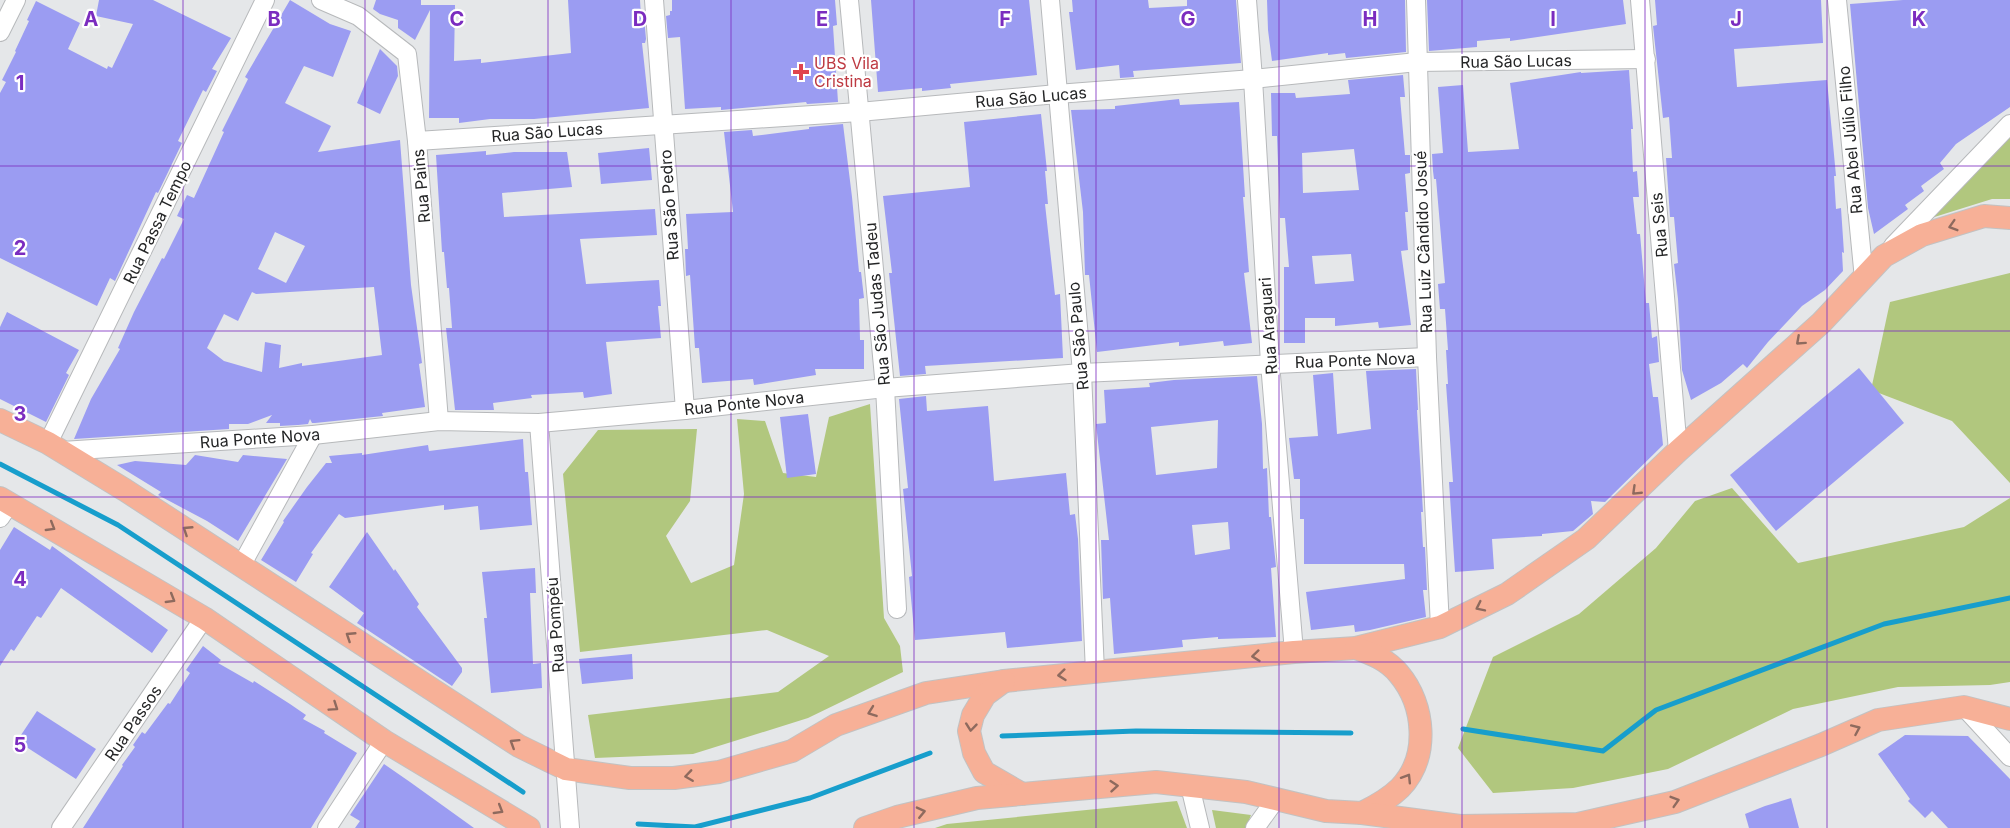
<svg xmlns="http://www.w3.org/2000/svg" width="2010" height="828" viewBox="0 0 2010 828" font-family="Inter,sans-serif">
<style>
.green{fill:#b1c77e}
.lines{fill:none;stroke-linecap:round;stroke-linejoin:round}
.stream{stroke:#179ecc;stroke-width:5}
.building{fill:#9b9cf2;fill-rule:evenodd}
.minor-casing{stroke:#b7b9bb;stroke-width:20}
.major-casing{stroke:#c2c2c2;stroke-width:24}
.minor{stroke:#fff;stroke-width:18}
.major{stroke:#f7b097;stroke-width:22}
.oneway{stroke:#8e6a5e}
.grid{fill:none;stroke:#7b2cbf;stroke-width:1.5;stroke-opacity:0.55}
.health-dot{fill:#e0444e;stroke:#fff;stroke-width:2}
.labels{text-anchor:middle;stroke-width:4.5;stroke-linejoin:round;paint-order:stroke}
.street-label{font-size:16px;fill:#242526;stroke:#fff}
.health-label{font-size:16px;fill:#be3a42;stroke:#fff;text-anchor:start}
.grid-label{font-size:20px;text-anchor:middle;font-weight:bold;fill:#7b2cbf;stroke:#fff;stroke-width:4.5;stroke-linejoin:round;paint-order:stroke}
</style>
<rect width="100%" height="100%" fill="#e5e7e9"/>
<!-- green -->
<g class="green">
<path d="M2010,135V199H1992L1928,219Z"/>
<path d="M2010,273V483L1952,421L1871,390L1890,302Z"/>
<path d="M870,404L884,618L900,646L903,672L808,718L693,754L595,758L588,715L778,692L829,656L767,630L580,652L563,474L598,430L697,429L690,501L666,536L691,583L734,565L744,494L737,419L765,421L783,473L816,477L829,417Z"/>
<path d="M1732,488L1798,563L1964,527L2010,498V682L1990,685L1898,687L1793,709L1668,769L1573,788L1493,793L1458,748L1493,657L1579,614L1656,548L1695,501Z"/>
<path d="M1177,801L1187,828H935L947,824Z"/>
<path d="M1212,810L1251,815L1246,828H1216Z"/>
</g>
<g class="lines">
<!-- stream -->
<g class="stream">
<path d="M0,464L118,525L523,792"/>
<path d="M1463,729L1603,751L1656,710L1884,624L2010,598"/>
<path d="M1002,736L1136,731L1351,733"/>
<path d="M638,824L695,827L810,798L930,753"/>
</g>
</g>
<!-- building -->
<g class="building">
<path d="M99,0H153L231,38L212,69L217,71L206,92L203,90L178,141L182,143L158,193L156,192L115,281L110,278L97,306L0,258V93L6,82L2,80L16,52L15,51L29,21L27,20L36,1L80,23L68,49L107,69L108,66L112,68L133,24L96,16Z"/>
<path d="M290,0L330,24L351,31L333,77L304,66L285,103L331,126L318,152L400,140L411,285L422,363L419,364L425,407L382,413L383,416L315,423H312L310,419L308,424L298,425L280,426V423H266L272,415L248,424H229V429L74,439L91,399L120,349L118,348L134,312L162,258L164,259L184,219L177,216L187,195L194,198L224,132L222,131L248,79L245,77ZM275,232L305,246L286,283L258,269ZM374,287L382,355L302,366V363L279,368L281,345L265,342L262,372L224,361L207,348L224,314L238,321L252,292L256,294Z"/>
<path d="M376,0H421V5H455L454,61L481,59V63L571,53L568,0H640L641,17H644L646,39L645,43H642L649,108L534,119H490L459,123V118H429L430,10L415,40L398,28V20L380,14L373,9Z"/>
<path d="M672,0H835L837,25L833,26L838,102L807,104L806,102L721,110V107L685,109L680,37L668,38L666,16L670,15V11H672Z"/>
<path d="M871,0H1029L1037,75L950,84L951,88L922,91V88L878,92Z"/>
<path d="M1072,0H1148L1149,8L1187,6V0H1236L1241,63L1133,71L1134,77L1120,78L1119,65L1076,70L1069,12H1073Z"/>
<path d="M1267,0H1405L1406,52L1346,58L1345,53L1328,55V53L1272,61L1268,30Z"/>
<path d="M1427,0H1623L1626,24L1510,41V38L1477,41V47L1429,51Z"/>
<path d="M1655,0H1821L1823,43L1734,49L1737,87L1827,80L1836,176H1834L1836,209L1841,208L1844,253L1842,252L1843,271L1825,290L1802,306L1768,342L1747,368L1743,364L1721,383L1691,400L1682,370L1678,299L1674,264L1678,263L1674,217H1670L1666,158H1672L1669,117L1663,118L1653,26L1657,25Z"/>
<path d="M1903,0H2010V107L1956,144L1940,163L1944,169L1921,186L1924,191L1905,205L1908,209L1874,234L1868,208L1850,4Z"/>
<path d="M380,49L397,66L398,76L380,114L357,103Z"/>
<path d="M1629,70L1633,129H1631L1633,172L1637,171L1639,197H1633L1637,234H1640L1646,303H1649L1652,338L1657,336L1659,362L1649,364L1653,397H1658L1663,445L1605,502L1591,501L1593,514L1573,531L1542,534V536L1492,539L1494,569L1455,572L1449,482H1453L1446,384H1448L1446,350H1448L1445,309H1440L1438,284L1445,283L1436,179H1434L1433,171L1432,154L1443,153L1438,87L1463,85L1468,152L1519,149L1510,83L1581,72V73Z"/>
<path d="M1403,75L1405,97H1400L1405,155H1410V173L1405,174L1408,212H1405L1408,250L1401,251L1411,325L1379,328L1378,322L1335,326V318H1305V343H1284V267H1289L1285,218H1280L1277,136H1272L1271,93H1295L1296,98L1350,94L1348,80ZM1354,149L1359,190L1303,193L1302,153ZM1351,254L1354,281L1315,284L1312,256Z"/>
<path d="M1179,99L1180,105L1239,102L1245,197H1243L1249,272L1244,273L1252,343L1224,346L1223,341L1179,346V342L1097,352L1089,275H1085L1083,212L1071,110L1115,109V106Z"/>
<path d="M1041,114L1047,171H1045L1048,204H1045L1055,295L1060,294L1063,358L925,366L926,374L900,376L889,273H892L883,196L970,187L964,122Z"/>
<path d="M843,124L852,197L859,272H861L864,298L859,299L860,340H864V369H815L816,375L754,385L753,379L702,383L699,348H695L690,275L686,276L685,249H688L686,214L733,212L724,132L752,130L753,136L809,129V127Z"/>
<path d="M649,148L652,180L601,184L598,153Z"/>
<path d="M486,151V155L514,152H567L572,187L502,193L504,217L655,209L657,235L580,239L586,284L659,280L661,306H658L661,338L606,342L612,394L584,398L583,392L531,395L532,398L493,403L494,410H455L446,328H452L449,288H447L444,252H442L436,155Z"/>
<path d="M7,312L79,350L66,373L69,375L46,422L0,399V327Z"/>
<path d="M1859,368L1904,423L1776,531L1730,475Z"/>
<path d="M1416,369L1418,410H1417L1423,512H1421L1423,547H1425L1427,590H1423L1426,617L1370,630L1355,632L1354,625L1311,630L1306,592L1405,579L1404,564H1304V519H1300V479H1294L1289,438L1318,436L1313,375L1333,373L1337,434L1371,429L1366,371Z"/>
<path d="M1257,376L1262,424L1263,469L1267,468L1269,517H1271L1276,567L1271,568L1276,637L1218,639V637L1182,640L1183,647L1114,654L1110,598L1103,599L1101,540H1109L1096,424L1106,423L1104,390L1150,387L1149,383L1174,380ZM1218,420L1217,468L1156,475L1151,427ZM1228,522L1230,549L1195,555L1192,525Z"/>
<path d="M926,396L927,411L988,406L994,481L1066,473L1070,515L1075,514L1078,539L1082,641L1007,648L1005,632L915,640L909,577L912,576L903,489L908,488L899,399Z"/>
<path d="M808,414L816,474L787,478L780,417Z"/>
<path d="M523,439L525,472H528L532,525L480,530L478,506L444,510V505L345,518L339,514L311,553L313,554L296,582L261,560L284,522L283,521L307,487L326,463H332L329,456L362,453V455L428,445L429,451Z"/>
<path d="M195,455L238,462L243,455L287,459L238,541L207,521L158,495L161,492L117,465L135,461L186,465Z"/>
<path d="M14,527L50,550L52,546L168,630L152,653L61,588L41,618L37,616L14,651L11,649L0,666V550Z"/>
<path d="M367,532L394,571L395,569L419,604L417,607L462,668V672L452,686L357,623L364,613L329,587Z"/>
<path d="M535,568L536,593H530L533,664L541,663L542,688L491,693L484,618H487L482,572Z"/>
<path d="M203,646L221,660L218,663L253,683L254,681L290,704L306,715L303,719L325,731L324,733L357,753L311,828H83L123,766L122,765L135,747L133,745L142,732L145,734L168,703L170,704L190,673L186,670Z"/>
<path d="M632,654L633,679L582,684L579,659Z"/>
<path d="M37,711L96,749L76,779L17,741Z"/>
<path d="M1905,735L1968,736L2010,779V828H1948L1932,811L1925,818L1908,801L1910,799L1878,754Z"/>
<path d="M384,764L410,782L474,828H355L360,821L350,815Z"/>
<path d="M1791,798L1799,828H1749L1745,814L1765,806Z"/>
</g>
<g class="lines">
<!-- minor casing -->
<g class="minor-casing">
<g id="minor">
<path d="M321,0L358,16L407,54L417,141L439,421"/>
<path d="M654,0L685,410"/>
<path d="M849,0L885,388L897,609"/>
<path d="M1050,0L1082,373L1095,672"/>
<path d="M1247,0L1253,79L1270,363L1294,652"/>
<path d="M1416,0L1427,357L1440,627"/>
<path d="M1640,0L1678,451"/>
<path d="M1837,0L1864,279"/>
<path d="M0,32L16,0"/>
<path d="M417,141L859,112L1057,94L1253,79L1417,62L1646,59"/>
<path d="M1893,246L2010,124"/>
<path d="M539,423L570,828"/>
<path d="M48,443L265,0"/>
<path d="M62,451L313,435L439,421L539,423L685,410L885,388L1082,373L1427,357"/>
<path d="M0,518L10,503"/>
<path d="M241,566L313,435"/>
<path d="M1964,707L2010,757"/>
<path d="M1190,786L1200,828"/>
<path d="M61,828L204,618"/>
<path d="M327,828L384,741"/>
<path d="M1255,828L1276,799"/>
</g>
</g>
<!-- major casing -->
<g class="major-casing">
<g id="major">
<path d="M0,420L48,443L125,490L519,746L566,769L630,778H674L719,772L792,751L836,725L926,693L1004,681L1294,652L1356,648L1440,627L1507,594L1586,539L1678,451L1821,323L1884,256L1922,235L1984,216L2010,218"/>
<path d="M0,498L204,618L384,741L529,828"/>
<path d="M1356,648C1372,654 1388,660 1399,674C1425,705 1430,757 1400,788C1389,799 1376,806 1362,813"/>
<path d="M1004,681L985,695L973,715L969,731L974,753L984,772L1022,794"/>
<path d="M865,828L897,817L977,798L1156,782L1246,792L1326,811L1362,813L1460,826L1578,824L1675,802L1821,745L1878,720L1964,707L2010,719"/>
</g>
</g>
<!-- minor -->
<use href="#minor" class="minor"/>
<!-- major -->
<use href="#major" class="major"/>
</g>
<!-- one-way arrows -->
<defs><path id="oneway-chevron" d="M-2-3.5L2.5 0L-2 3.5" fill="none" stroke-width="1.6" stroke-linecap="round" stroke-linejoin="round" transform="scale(1.5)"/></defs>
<g class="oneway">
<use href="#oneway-chevron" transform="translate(1953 226) rotate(163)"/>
<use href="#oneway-chevron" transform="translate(1800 341) rotate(138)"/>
<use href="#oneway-chevron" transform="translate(1636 491) rotate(136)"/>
<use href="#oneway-chevron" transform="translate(51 527) rotate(31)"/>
<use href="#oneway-chevron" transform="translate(187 530) rotate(-147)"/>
<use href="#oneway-chevron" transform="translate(171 599) rotate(31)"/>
<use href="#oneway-chevron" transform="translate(1480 607) rotate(154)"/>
<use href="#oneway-chevron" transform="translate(350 636) rotate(-147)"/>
<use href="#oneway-chevron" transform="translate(1256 656) rotate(174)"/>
<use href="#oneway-chevron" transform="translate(1062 675) rotate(174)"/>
<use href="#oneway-chevron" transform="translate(334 707) rotate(34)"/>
<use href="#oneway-chevron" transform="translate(872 712) rotate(160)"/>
<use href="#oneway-chevron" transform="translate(971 727) rotate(96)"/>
<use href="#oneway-chevron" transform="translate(1856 729) rotate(-24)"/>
<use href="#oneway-chevron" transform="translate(514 743) rotate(-148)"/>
<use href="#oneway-chevron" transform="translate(689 776) rotate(172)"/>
<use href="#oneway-chevron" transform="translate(1407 778) rotate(-58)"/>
<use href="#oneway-chevron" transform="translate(1114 786) rotate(-5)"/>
<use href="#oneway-chevron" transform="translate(1675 801) rotate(-17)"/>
<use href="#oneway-chevron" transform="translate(499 810) rotate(31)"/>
<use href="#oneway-chevron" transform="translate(921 812) rotate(-13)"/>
</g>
<!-- grid -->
<path class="grid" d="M183,0V828M365,0V828M548,0V828M731,0V828M914,0V828M1096,0V828M1279,0V828M1462,0V828M1645,0V828M1827,0V828M0,166H2010M0,331H2010M0,497H2010M0,662H2010"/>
<!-- markers -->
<path class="health-dot" d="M798 63h6v6h6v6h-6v6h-6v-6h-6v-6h6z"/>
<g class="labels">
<!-- street labels -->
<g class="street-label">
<text transform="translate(1516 61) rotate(-1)" y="6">Rua São Lucas</text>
<text transform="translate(1031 97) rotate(-5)" y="6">Rua São Lucas</text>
<text transform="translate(547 132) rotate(-4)" y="6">Rua São Lucas</text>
<text transform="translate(1850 140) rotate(-95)" y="6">Rua Abel Júlio Filho</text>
<text transform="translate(421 186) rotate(-95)" y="6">Rua Pains</text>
<text transform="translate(669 205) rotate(-94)" y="6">Rua São Pedro</text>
<text transform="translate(157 222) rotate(-64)" y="6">Rua Passa Tempo</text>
<text transform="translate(1659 225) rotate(-95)" y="6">Rua Seis</text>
<text transform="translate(1423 242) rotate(-92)" y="6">Rua Luiz Cândido Josué</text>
<text transform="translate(877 304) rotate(-95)" y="6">Rua São Judas Tadeu</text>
<text transform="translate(1268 326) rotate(-94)" y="6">Rua Araguari</text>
<text transform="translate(1078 336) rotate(-95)" y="6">Rua São Paulo</text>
<text transform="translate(1355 360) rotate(-2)" y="6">Rua Ponte Nova</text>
<text transform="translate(744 403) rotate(-6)" y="6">Rua Ponte Nova</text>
<text transform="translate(260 438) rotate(-4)" y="6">Rua Ponte Nova</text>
<text transform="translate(555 625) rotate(-94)" y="6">Rua Pompéu</text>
<text transform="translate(133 723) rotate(-56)" y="6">Rua Passos</text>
</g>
<!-- health labels -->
<g class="health-label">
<text x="814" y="69">UBS Vila<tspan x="814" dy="18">Cristina</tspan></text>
</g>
</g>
<g class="grid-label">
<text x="91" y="26">A</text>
<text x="274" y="26">B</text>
<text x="457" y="26">C</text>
<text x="640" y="26">D</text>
<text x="822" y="26">E</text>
<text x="1005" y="26">F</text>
<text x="1188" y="26">G</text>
<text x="1370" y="26">H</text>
<text x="1553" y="26">I</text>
<text x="1736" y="26">J</text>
<text x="1919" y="26">K</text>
<text x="20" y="90">1</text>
<text x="20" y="255">2</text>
<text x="20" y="421">3</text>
<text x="20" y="586">4</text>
<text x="20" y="752">5</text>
</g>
</svg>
